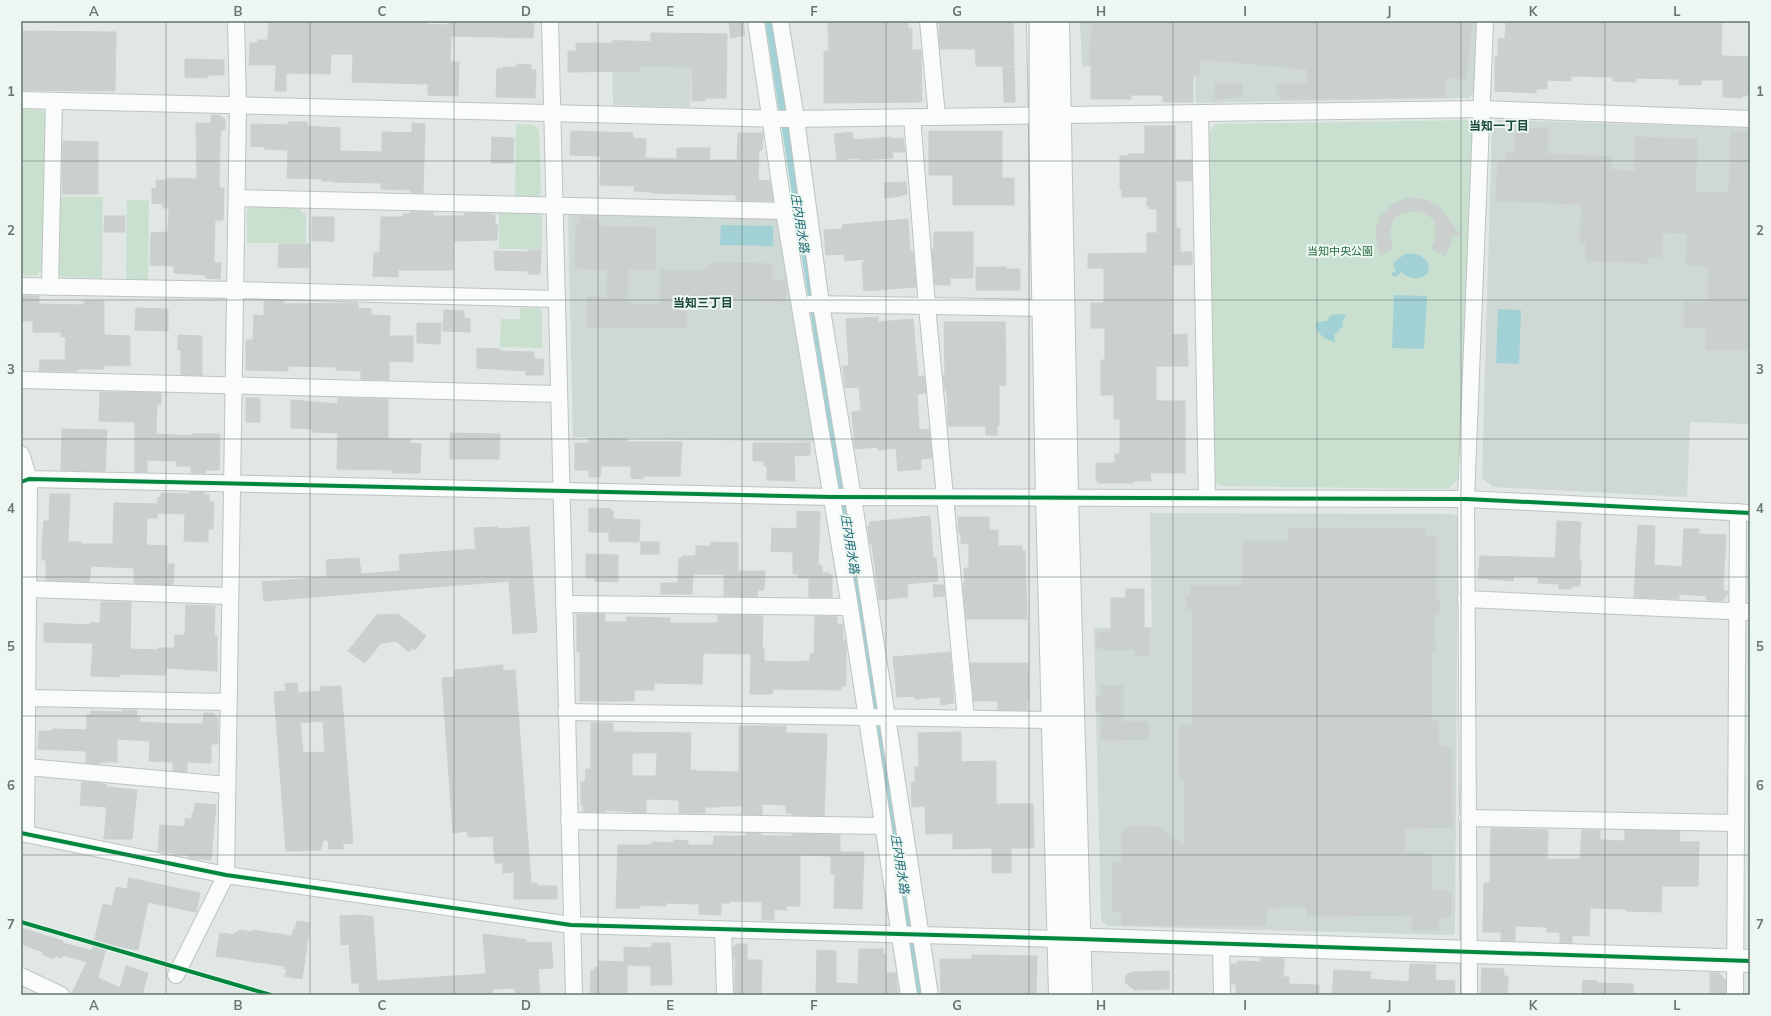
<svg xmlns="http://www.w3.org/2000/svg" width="1771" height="1016" viewBox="0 0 1771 1016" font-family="Mulish,'Noto Sans JP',sans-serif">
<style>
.built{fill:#ced8d4}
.green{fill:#c9e0d0}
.water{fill:#a1d1d5}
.building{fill:#cbd0ce;stroke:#c9d0cd;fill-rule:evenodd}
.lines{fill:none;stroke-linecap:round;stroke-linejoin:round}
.street-casing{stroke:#bec4c1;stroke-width:18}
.secondary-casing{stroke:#bdc4c1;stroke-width:24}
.street{stroke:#fafbfb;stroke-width:16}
.secondary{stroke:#fafbfb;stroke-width:22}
.cycleway-casing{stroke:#eef6f2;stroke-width:6}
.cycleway{stroke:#00873e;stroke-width:4}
.grid{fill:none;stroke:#637670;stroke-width:1;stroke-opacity:0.55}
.labels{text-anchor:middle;stroke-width:4;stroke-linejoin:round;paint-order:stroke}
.park-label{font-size:11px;fill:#2a6f42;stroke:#eef6f2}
.neighbourhood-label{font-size:12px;font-weight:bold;fill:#1c4b3d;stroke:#eef6f2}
.water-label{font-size:12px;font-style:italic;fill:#1a6874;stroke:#eef6f2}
.neatline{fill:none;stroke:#637670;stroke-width:1.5}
.grid-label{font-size:13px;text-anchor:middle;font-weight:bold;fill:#637670}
</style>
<rect width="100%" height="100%" fill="#e1e7e4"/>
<!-- built -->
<g class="built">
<path d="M1080,21H1477L1475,92L1469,98L1196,103L1195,76L1082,66Z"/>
<path d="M612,40L692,42L690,107L613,105Z"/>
<path d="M1498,120L1750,128V424L1690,422L1687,497L1493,487L1482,478L1492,124Z"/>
<path d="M571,213L777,219L780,224L815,442L573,437L568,219Z"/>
<path d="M1150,513L1453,514L1458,518L1455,933L1452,935L1108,926L1101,920L1094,628L1152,627Z"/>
</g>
<!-- green -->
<g class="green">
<path d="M21,109L42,110L46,114L42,269L36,276L21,275Z"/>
<path d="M1468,120L1474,125L1459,478L1449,489L1222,486L1215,482L1209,132L1215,124Z"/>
<path d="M516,124L534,125L539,130L541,193L536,198L515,197Z"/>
<path d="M59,197H103L102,278L62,277L58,273Z"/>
<path d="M127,200H149L148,280L126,279Z"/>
<path d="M252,206H301V211L306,215V243H247V211Z"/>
<path d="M499,212L538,213L542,216V249H499Z"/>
<path d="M520,308H539L542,311V348L500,347L501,319H520Z"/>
</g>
<!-- water -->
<g class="water">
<path d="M765,21H772L923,995H917Z"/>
<path d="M721,225L773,226V246L720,245Z"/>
<path d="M1405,254C1415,253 1423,254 1429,264L1428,273C1418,282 1411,279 1401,272L1396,277L1392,275V272H1395V268H1393L1394,262Z"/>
<path d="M1394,295L1427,296L1424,349L1392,348Z"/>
<path d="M1498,309L1521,310L1519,364L1496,363Z"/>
<path d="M1337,314H1342L1346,316L1342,323L1343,327L1340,328L1338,332L1334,334L1335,342C1325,340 1317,334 1315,324L1318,322L1327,321L1330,316Z"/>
</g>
<!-- building -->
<g class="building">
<path d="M269,21H425V24L448,25L449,21H534L533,38L451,36L450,62H459L458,96L428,95V84L352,82L353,54H331L330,74L286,73V91H275L276,65H249L250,43H258V40H268Z"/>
<path d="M729,21H743L745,35L731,38Z"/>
<path d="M828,21H908V29H912V50H921L922,102L824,103V51H829Z"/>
<path d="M939,21H1013L1014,66H976L975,49H940Z"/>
<path d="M1093,21H1472L1466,79L1445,77V97L1280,99V95H1277V84H1307V69L1200,59L1199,75L1193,74V102H1163V95H1131V99H1091V65L1089,64Z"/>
<path d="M1506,21H1722L1721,56L1750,57V93H1747V96H1742V98L1723,97V80H1701V85H1679V79L1636,78V82L1613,81V77L1571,76V81L1547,80V89H1536V93L1495,91V57H1498V39H1505Z"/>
<path d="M21,31L116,32L115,91L21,90Z"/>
<path d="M651,33L727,34L726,98H705V101H692V67L640,66V71L568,72V51H576V43H613V41L651,42Z"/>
<path d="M185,59L224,60V75H208V78L185,77Z"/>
<path d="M517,64L531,65V70H536L535,98L496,97L497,69H503V67H517Z"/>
<path d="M1003,67H1014L1015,102H1004Z"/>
<path d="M1215,84H1242V97L1215,99Z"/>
<path d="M211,115H219L225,120V130H221L220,138L219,188H224L223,220H215L214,263H221L220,279L206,278V275L174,273V266L150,265L151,233L168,232L169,208H163V204L152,203V188L156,189V180H167V178L197,179L196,123H211Z"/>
<path d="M288,122H307V126L340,128V151L382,152V132L412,133V123L425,124L423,193H411V190L381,189V183L334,182V181H322V179L287,178L288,150L264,149L265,147L251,146V124L288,125Z"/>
<path d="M1145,126H1175V160H1191L1192,181H1176V228H1180V252H1192V265H1172V335L1187,334L1188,366H1156V401H1185V473H1150L1151,481H1133V483H1098V481H1096V463H1115V454H1120V419H1114V395H1101V360H1105V328H1091V303H1104V268H1088V254L1147,253V233H1157V209H1149V206H1147V197H1122V189H1120V156H1128V154H1145Z"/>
<path d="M1516,128L1548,129L1547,154L1611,157V170L1635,172L1636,137L1697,140L1695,192L1729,193L1731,132H1750V350L1706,349L1707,328L1684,327L1685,302L1708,303L1709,266L1686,265L1687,233L1662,232L1661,257H1648V263L1586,260V242H1580L1582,204L1496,201L1498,162H1506L1507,153H1515Z"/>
<path d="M571,131L633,133V138L646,139L645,158L677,159V148H710L709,160H737L738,133H763L762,150H759L758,180L770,181L773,201L736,200V195L651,193V192L634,191L635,186L600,185L601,156L570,155Z"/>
<path d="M929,131H1002V178H1014V205H953V175H929Z"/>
<path d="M852,132L853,140L891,137V139L903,138L905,152H892L893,158L859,160V158L837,160L834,134Z"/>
<path d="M492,137L514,138L513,163H491Z"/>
<path d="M63,141L98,142V194H62Z"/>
<path d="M906,182L907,194L901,195V196L885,198L884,183Z"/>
<path d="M1412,198L1427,200L1436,206V203L1460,235L1458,237L1452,233L1451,242L1445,256L1432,248L1435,240V220L1425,213L1414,211L1400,213L1393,219L1389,232L1392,248L1380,255L1377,243L1376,230L1380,217L1393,204L1405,199Z"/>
<path d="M410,212H433V216H464V213L495,214V225H498L497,240L454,241L453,270H398V277L373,276L374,253H380V248L381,217H403V214H410Z"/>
<path d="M105,216H125V232H104Z"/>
<rect x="312" y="217" width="22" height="24"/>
<path d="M580,217L598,218V227L656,228L655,270L628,269L627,303H634V305H660L661,270L708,271L709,263L772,264V280H786L785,301L687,299L686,328L587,327L588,297L607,298L608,269L575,268L576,226H580Z"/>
<path d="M908,219L910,251H913L916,287L864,291L862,263L866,259L845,261L844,254L826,255L824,230L843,229L842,225Z"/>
<path d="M934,232H973V278H950V285H935L932,249H934Z"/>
<path d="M279,244H309L308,268L278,267Z"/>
<path d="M528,250H541L540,274H528V271L495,270L494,251L528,252Z"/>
<path d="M976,267H1006V269H1020V290H976Z"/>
<path d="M21,296H39V304L84,305V301H104V335L130,336V366L104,365V369H78V371H39L40,360H65L66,337H61V332H33V321H21Z"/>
<path d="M264,301H284V304L358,303V308L371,309V315L390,316L389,336H413V362L389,361V380L361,379V371L336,370V367L288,366V371L246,370V340H253L254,315L264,316Z"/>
<path d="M136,308L168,309V331L135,330Z"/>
<path d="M444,310L464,311V318L470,319V332L443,331Z"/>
<path d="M878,317V322L913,319L918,377L924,376L926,393L917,394L919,430L929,429L932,458L921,459V469L898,471L896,448L878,450V447L855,449L852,412L861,411L859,387L845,388L843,366H849L846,319Z"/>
<path d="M944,322H1005L1006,385H999V426H997V435H986V426H948L947,391H945L943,375H945Z"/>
<path d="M417,323H441L440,344L417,343Z"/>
<path d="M178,335L202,336V375H181V350H178Z"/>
<path d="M477,348L500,349V351L534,352V359H544L543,375H526V371L477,368Z"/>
<path d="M100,392L161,393V404H157L156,434L192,436V434H220L219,470H205V473H191V466H177V461L147,460V472H135V422L99,421Z"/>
<rect x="246" y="398" width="14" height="24"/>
<path d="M338,398L388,399V439H410V443L421,444L420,473H392V470L337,469L338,433L312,432L313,429L291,428V400L338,404Z"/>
<path d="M62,429L107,430L105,471L61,470Z"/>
<path d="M450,433L500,434L499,459H450Z"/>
<path d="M589,438L627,439V442H682L680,476H643V479L631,478V466H601L600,477H589V470H575V443H589Z"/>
<path d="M753,443H810V455L794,456L795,481L767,480V466H764V461H753Z"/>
<path d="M190,492H204V495H209V502H214L213,529H208V542L184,541L185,514L158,513V497L161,498V493L190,494Z"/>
<path d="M50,494H70L68,542H81V544H113L114,503L158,504L157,518H147L146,545L167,546V564H174L173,585L134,583V568L91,566L89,582L46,580V560H42V542L44,521H49Z"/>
<path d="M589,508L611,509V511H613V519L640,520L639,542L609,541V532H589Z"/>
<path d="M797,511L820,512L818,564L822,566V573H829V575H832V597H809V578H798V574H793V552L771,551L772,528L797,529Z"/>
<path d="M930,516L933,558H936L938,581L907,584L908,597L879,600L872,544H870L869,537L868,526H870V522Z"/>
<path d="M958,517H989V530H998V546H1022V551H1025L1027,619H966L963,583H965L964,568H969V543L961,544V533H959Z"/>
<path d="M1557,521L1581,522L1579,560H1581L1580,586H1572V589H1559V584L1538,583V577L1514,576L1513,581L1478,578L1480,556L1555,558Z"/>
<path d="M1638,525L1655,526L1654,565L1682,567L1684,529H1699L1698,534L1726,535L1723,591H1728V594L1722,601L1706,600L1707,596L1679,594V599L1634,597Z"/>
<path d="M498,527V529L529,527L537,632L513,634L509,581L264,601L262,582L327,577L326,560L359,558L361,574L400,571L399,555L476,549L474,528Z"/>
<path d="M1425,528V537H1436V600H1439V614H1434L1435,653H1431V721H1438V747H1451L1452,827L1405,828V852H1425V855H1432V891H1451V917H1438V930H1412V915L1307,916V907H1278V908H1266V925H1122V911H1112V863H1122V833L1129,827H1158L1185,847V779H1179V725H1193V609H1187V595H1191V586H1243V541H1289V529Z"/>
<rect x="641" y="542" width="18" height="12"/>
<path d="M711,542L738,543V571H765L764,590H758L757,597L724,596V574H693L692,594H661V583H678L679,558H683V556H696V546H711Z"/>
<path d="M586,554L618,555V582L595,581V578H586Z"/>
<path d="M933,585H944L945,596L934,597Z"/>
<path d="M1126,589H1144V628H1149V656H1135V650H1103V648H1097V634H1100V632H1111V598H1126Z"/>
<path d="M101,602H131L130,649L158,650V648H174L175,635H185L186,605L215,606L214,636H217V671L166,668V675L120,674V677L91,676L93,643L44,642V623L90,625V623H100Z"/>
<path d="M398,614L426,636L415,650L412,648L409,652L396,641L381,643L365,663L348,651L377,615Z"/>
<path d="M577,614H605V622H627V617L670,618V623H718V615L763,616L762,649H764V661L790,662L810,661V654H814L815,616L837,617V624H843V640L846,641V686H841V690L773,689L772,694H750L751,654L703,653L702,684L654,683V690H634V701H580V652H577Z"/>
<path d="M950,652L954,703L941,705L940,697L915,699L914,696L897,697L893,657Z"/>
<path d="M970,663H1028L1029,700H1027V710H998V701H974Z"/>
<path d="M503,665V671L515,670L531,883H537V886H557V899H514V872L503,873V863H495L493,836L468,837L467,831L453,833L442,678L455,677V670Z"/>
<path d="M297,683L298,693L321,691L320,687L341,686L353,843L343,844V849H329L328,840H323L321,850L286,851L274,692L286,691L285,684ZM323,721L325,752L303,753L300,723Z"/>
<path d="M1101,686H1123V722H1148L1149,739L1101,740V712H1096V697H1101Z"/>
<path d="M122,710H137L136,717H140V722L177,724H203L204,713H213L218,719V744H211V763L187,762V772L173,771V762L149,761L150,741L117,739V762H100V764L86,763V751L38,749L39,731H52V729L87,730V714L91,715V711L122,712Z"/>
<path d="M591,723H613V732L691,733L690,770H696V771L739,772V726H786V733L827,734L824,816L792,815V813H786V805L762,804V815L743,814V806H719V807H705V813H679V800L646,799V813L605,810V812H583V805H581V782H585L586,769H591ZM632,753H657L656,776H632Z"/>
<path d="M961,732V762L996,761V804H1033L1034,848H1011V873H992V848L953,849V833L926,834L925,806L912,807L911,783L915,782V767L919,766L918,733Z"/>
<path d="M82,782L100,783L107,785L106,787L137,790L132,839H104L107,807L80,805Z"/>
<path d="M195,803L216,805L211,860L189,858L188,857V855L158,851L160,825L185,827V818L192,819V813H194Z"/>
<path d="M1491,828L1548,830L1547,859H1580L1582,830H1600V840L1625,841V830L1680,831L1679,842H1699L1698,886H1662L1661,912L1626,911V909L1590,908L1589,936L1572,935V943L1560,942V932H1547V927L1515,926V941H1501V932H1483L1484,883H1490Z"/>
<path d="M746,833L762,834V836H792V834L840,835V852H864L862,909L834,908L835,874H831V856L800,855V906H786V910L774,909V920H762V902L731,901L730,903H721V915L699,914V904L666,903V906L640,905V908H616L618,845H652V842L674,843V840L688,841V845H713L714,836H746Z"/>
<path d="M129,878L200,893L196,912L148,902L138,950L107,944L98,978L120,988L126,966L148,973L142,995H71L87,962L63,955L62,958L54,956L53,959L42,954L43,952L21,944V928L63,941V943L92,951L103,904L112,906L116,887L127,889Z"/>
<path d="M361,915L373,917L377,981L486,974L483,934L526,940V943L551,942L553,968L538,969L540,995H516L515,988L492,989L493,995H360L359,983H352L349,944L341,945L340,916Z"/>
<path d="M297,921L310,923L302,979L285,976L287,969H284V966L216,956L220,933L235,935V932L239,933V930L253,932V930L292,936L293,930H295Z"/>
<path d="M652,943H670L672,985H651V966L627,965V995H590L591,970H595V967L599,968V961L624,962V947L652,948Z"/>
<path d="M736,944H747V960H762L761,995H735V957H733V947Z"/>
<path d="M859,949H883V954H886V973H896L898,995H816L817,950L836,951V983L858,984Z"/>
<path d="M972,955L1037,956L1036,995H941L940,959H972Z"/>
<path d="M1261,958L1284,959L1283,977H1289V984L1319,985V995H1236V984H1231V964H1237V961L1261,962Z"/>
<path d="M1410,964L1436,965L1435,980L1455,981L1454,995H1332L1334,970L1371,972L1370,979L1409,982Z"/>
<path d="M1482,968L1504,969V976H1508L1507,995H1481Z"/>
<path d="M1169,971V989L1134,990L1126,983L1125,980L1126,975L1133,972Z"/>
<path d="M1710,973H1719L1726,981V995H1710Z"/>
<path d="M1583,980L1597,981V983L1633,984V995H1582Z"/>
</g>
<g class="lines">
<!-- street casing -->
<g class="street-casing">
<g id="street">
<path d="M550,21L574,995"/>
<path d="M756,21L784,211L850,607L909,995"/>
<path d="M780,21L796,119L821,304L853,497L930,995"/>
<path d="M928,21L937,117"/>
<path d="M21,100L789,119L1482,109L1750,119"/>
<path d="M1200,113L1207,498"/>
<path d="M912,117L927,306L966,719"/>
<path d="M237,198L784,211"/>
<path d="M21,286L235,290L557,299"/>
<path d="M50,287L54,101"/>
<path d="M810,304L1043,308"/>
<path d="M21,380L559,394"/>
<path d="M21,454L29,479L26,834"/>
<path d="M21,482L29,479L832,497L1466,499L1750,513"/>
<path d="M21,592L28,589L230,596"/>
<path d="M1466,599L1750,612"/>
<path d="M564,604L850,607"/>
<path d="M21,700L28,698L228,702"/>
<path d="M566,712L1053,720"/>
<path d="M27,767L227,785"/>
<path d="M1467,818L1736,823"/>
<path d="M569,821L882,826"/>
<path d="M21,833L226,875L571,925L1059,939"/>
<path d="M723,930L725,995"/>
<path d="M1221,944L1222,995"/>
<path d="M176,975L226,875L238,105L236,21"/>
<path d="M21,976L61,995"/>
<path d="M1469,995L1466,499L1485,21"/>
<path d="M1735,995L1738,512"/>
</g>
</g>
<!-- secondary casing -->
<g class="secondary-casing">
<g id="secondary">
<path d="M1038,21L1047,497L1060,995"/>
<path d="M1058,21L1067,497L1081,995"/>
<path d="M1064,939L1750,961"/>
</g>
</g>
<!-- street -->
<use href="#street" class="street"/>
<!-- secondary -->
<use href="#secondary" class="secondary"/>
<!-- cycleway casing -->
<g class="cycleway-casing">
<g id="cycleway">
<path d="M21,482L29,479L832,497L1466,499L1750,513"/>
<path d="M21,833L226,875L571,925L1079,939L1750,961"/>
<path d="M21,922L271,995"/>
</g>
</g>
<!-- cycleway -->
<use href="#cycleway" class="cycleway"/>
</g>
<!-- grid -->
<path class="grid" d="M166,21V995M310,21V995M454,21V995M598,21V995M742,21V995M886,21V995M1029,21V995M1173,21V995M1317,21V995M1461,21V995M1605,21V995M21,161H1750M21,300H1750M21,439H1750M21,577H1750M21,716H1750M21,855H1750"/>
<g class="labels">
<!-- park labels -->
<g class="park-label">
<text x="1340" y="255">当知中央公園</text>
</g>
<!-- neighbourhood labels -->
<g class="neighbourhood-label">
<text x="1499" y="130">当知一丁目</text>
<text x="703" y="307">当知三丁目</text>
</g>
<!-- water labels -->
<g class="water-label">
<text transform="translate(800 223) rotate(81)" y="4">庄内用水路</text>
<text transform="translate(850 544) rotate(81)" y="4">庄内用水路</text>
<text transform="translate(900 864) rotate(81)" y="4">庄内用水路</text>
</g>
</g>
<!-- border -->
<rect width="1771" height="1016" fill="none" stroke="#eef6f2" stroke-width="44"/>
<rect x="22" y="22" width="1727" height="972" class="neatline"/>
<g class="grid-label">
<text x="94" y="16">A</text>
<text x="238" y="16">B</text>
<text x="382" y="16">C</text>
<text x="526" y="16">D</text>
<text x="670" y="16">E</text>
<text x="814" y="16">F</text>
<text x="957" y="16">G</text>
<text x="1101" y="16">H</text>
<text x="1245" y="16">I</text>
<text x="1389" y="16">J</text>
<text x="1533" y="16">K</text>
<text x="1677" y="16">L</text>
<text x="11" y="96">1</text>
<text x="1760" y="96">1</text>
<text x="11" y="235">2</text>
<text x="1760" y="235">2</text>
<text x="11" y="374">3</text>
<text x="1760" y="374">3</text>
<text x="11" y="513">4</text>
<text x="1760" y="513">4</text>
<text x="11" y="651">5</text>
<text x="1760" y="651">5</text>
<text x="11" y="790">6</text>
<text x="1760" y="790">6</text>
<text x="11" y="929">7</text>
<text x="1760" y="929">7</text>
<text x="94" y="1010">A</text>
<text x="238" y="1010">B</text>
<text x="382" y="1010">C</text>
<text x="526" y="1010">D</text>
<text x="670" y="1010">E</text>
<text x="814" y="1010">F</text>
<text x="957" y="1010">G</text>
<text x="1101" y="1010">H</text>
<text x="1245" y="1010">I</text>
<text x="1389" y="1010">J</text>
<text x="1533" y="1010">K</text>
<text x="1677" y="1010">L</text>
</g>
</svg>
